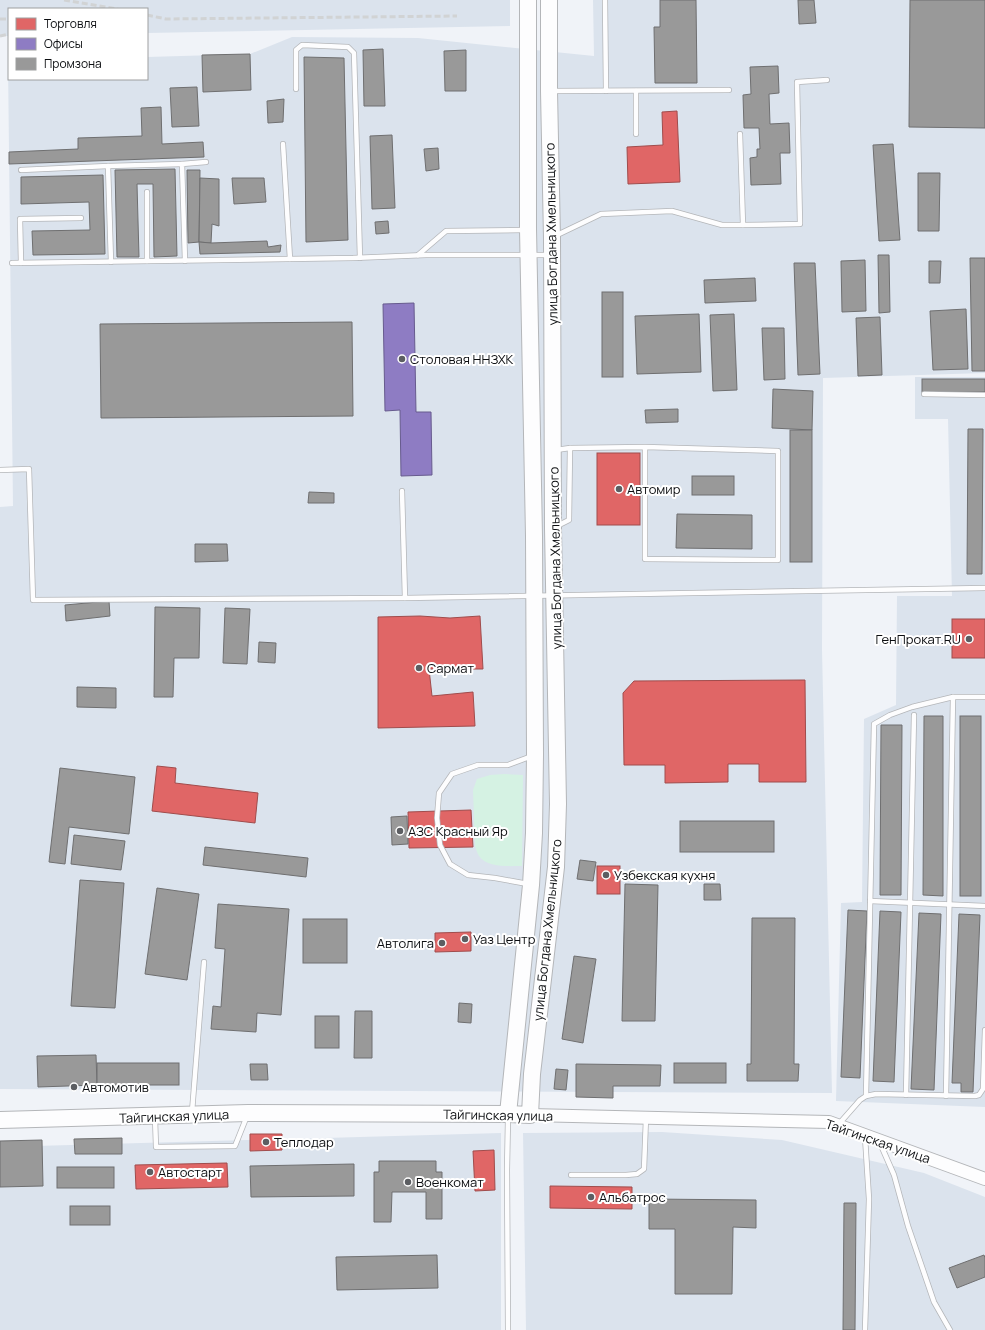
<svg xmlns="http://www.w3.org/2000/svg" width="985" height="1330" viewBox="0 0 985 1330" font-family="Manrope,sans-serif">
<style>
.built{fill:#dbe3ed}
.green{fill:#d5f2e3}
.shops{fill:#e06666;stroke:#a04c4c}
.offices{fill:#8e7cc3;stroke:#675b8e}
.industry{fill:#999;stroke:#6f6f70}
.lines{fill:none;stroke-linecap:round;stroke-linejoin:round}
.lane-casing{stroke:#b4b6b9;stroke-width:6}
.secondary-casing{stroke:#b4b6b9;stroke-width:14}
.highway-casing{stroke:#b4b6b9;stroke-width:18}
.lane{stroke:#fdfdfe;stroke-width:4.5}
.secondary{stroke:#fdfdfe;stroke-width:12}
.highway{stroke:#fdfdfe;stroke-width:16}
.rail{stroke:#d1d3d4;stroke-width:3;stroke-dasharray:6 3;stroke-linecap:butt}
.poi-dot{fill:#5c5e62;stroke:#fff;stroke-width:1.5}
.labels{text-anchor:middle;stroke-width:4;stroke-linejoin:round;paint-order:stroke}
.street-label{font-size:13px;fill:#0c0e11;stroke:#fff}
.poi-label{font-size:13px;fill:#0c0e11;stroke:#fff;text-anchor:start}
</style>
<rect width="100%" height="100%" fill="#f0f3f8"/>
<!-- built -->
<g class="built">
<path d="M0,0H510V26L147,33V9H9V36H0Z"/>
<path d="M593,0H985V373L823,378L822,650L832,1093L0,1089V507L13,506L8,62L9,79H147V57L250,54L292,37L418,38L594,56Z"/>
<path d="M915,377H985V1107L836,1101L841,903L862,902L864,719L896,705L897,596H952L948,419H915Z"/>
<path d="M662,1132L782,1140L924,1173L985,1197V1330H526L523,1133Z"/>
<path d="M501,1133V1330H0V1147Z"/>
</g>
<!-- green -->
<path class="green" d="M504,774L523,775L522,866C509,866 487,868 479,856C477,853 476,849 475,846L473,790L477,779L490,775Z"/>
<!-- shops -->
<g class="shops">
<path d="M677,111L680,182L628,184L627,147L663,145L662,112Z"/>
<rect x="597" y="453" width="43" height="72"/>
<path d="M420,616L450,618L480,616L483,669H429L432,696L473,692L475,726L378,728V617Z"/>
<rect x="952" y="619" width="33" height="39"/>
<path d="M805,680L806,782H759V764H728V782L665,783V765H624L623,693L634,681Z"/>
<path d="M157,766L176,768L175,783L258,793L255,823L152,811Z"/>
<path d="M471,810L473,847L409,848L408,812Z"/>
<rect x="597" y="866" width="23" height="28"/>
<path d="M471,932V951L435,952V933Z"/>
<path d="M250,1134H282V1150L250,1151Z"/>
<path d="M494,1150L495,1190L475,1191L473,1151Z"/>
<path d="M227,1163L228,1187L136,1189L135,1165Z"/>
<path d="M550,1186L632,1187V1209L550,1208Z"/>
</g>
<!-- offices -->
<path class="offices" d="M414,303L416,412H431L432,475L401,476L400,410L385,411L383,304Z"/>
<!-- industry -->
<g class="industry">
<path d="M660,0H696L697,83H655L654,27H660Z"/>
<path d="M798,0H814L816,23L799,24Z"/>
<path d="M910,0H985V128L909,127Z"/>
<path d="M383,49L385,106H364L363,50Z"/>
<path d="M466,50V91H445L444,51Z"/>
<path d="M250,54L251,90L203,92L202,55Z"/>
<path d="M304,57L344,58L348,240L306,242Z"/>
<path d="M778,66L779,93L769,94L770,124L789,123L790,153H780L781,184L751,185L750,158L757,157V149H760L759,128H744L743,95L751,94L750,67Z"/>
<path d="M197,87L199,126L172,127L170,88Z"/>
<path d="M284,99L283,122L268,123L267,101Z"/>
<path d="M161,107L162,144L203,142L204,157L9,164V152L78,149V138L142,136L141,108Z"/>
<path d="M392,135L395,208L372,209L370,136Z"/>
<path d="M893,144L900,240L879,241L873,145Z"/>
<path d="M438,148L439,169L426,171L424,149Z"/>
<path d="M175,169L177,256L154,257L153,184H137L139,257H117L115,170Z"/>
<path d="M187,170H200L199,242L188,243Z"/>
<path d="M918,173H940L939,231H918Z"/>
<path d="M103,175L105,254L33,255L32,231L90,230L89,202L21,204V177Z"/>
<path d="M200,178L219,179V226L212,224L211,243L199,242Z"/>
<path d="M232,178H264L266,202L234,204Z"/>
<path d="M388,221L389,233L376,234L375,222Z"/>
<path d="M267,241L268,247L281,245L280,252L200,254L199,242L211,243Z"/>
<path d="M878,255H889L890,312L879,313Z"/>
<path d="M970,258H985V371H972Z"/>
<path d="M865,260L866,311L842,312L841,261Z"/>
<path d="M929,261H941L940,283H929Z"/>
<path d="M794,263H815L820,374L798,375Z"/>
<path d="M755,278L756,301L705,303L704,280Z"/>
<rect x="602" y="292" width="21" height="85"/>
<path d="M966,309L968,369L933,370L930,311Z"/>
<path d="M699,314L701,372L637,374L635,316Z"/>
<path d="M734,314L737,390L713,391L710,315Z"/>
<path d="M880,317L882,375L858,376L856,318Z"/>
<path d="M352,322L353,416L101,418L100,324Z"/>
<path d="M762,328H784L785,379L764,380Z"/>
<rect x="922" y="379" width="63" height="13"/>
<path d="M773,389L813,391L812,430L772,428Z"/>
<path d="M678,409V422L646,423L645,410Z"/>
<path d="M968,429H983L982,574H967Z"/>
<rect x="790" y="430" width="22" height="132"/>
<rect x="692" y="476" width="42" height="19"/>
<path d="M309,492L334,493V503H308Z"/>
<path d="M677,514L752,515V549L676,548Z"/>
<path d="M195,544H227L228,561L195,562Z"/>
<path d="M109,601L110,616L66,621L65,605Z"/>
<path d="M155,607L200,608L199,658H174L173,697H154Z"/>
<path d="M225,608L250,609L247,664L223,663Z"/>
<path d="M259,642L276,643L275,663L258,662Z"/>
<path d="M77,687L116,688V708L77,707Z"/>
<path d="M924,716H943V896L923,895Z"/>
<rect x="960" y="716" width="21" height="180"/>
<path d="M881,725H902L901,895H880Z"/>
<path d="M60,768L135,777L129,834L69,827L65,864L49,862Z"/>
<path d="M407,816L408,844L392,845L391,817Z"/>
<rect x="680" y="821" width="94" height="31"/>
<path d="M74,835L125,841L121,870L71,864Z"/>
<path d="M205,847L308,858L306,877L203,865Z"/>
<path d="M580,860L596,862L593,881L577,879Z"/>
<path d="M80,880L124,883L115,1008L71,1006Z"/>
<path d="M625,884L658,885L655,1021H622Z"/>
<path d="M704,884H720L721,900H704Z"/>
<path d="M157,888L199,894L187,980L145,974Z"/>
<path d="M218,904L289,909L281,1015L257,1013L256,1032L211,1029L213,1006L221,1007L225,949L215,948Z"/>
<path d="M848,910L867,911L860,1078L841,1077Z"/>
<path d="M880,911L901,912L894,1082L873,1081Z"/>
<path d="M919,913L941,914L934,1090L911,1089Z"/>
<path d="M959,914L980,915L973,1092H961V1083H952Z"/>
<path d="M752,918H795L794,1064H799L798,1081H747V1064H751Z"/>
<rect x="303" y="919" width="44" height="44"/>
<path d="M574,956L596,959L583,1043L562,1039Z"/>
<path d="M459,1003L472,1004L471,1023L458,1022Z"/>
<path d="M355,1011H372V1058H354Z"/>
<rect x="315" y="1016" width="24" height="32"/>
<path d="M96,1055L97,1085L38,1087L37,1056Z"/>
<rect x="97" y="1063" width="82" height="22"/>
<rect x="674" y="1063" width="52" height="20"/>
<path d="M250,1064H267L268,1080H251Z"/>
<path d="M576,1064L661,1065L660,1086H613V1098L576,1097Z"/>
<path d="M556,1069L568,1070L566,1090L554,1089Z"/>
<path d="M122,1138V1154H75L74,1139Z"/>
<path d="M42,1140L43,1186L0,1187V1141Z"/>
<path d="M379,1161H436V1172H442V1219H426V1192H392L391,1222H374V1172H379Z"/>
<path d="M354,1164V1196L251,1197L250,1166Z"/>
<rect x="57" y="1167" width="57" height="21"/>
<path d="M649,1199L756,1200V1228L733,1227L732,1294H675V1229H649Z"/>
<path d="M844,1203H856L855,1330H843Z"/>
<rect x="70" y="1206" width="40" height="19"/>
<path d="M437,1255L438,1288L337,1290L336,1257Z"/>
<path d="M984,1255L985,1258V1277L957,1288L949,1268Z"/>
</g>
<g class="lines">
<!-- lane casing -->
<g class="lane-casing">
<g id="lane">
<path d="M605,0L606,91"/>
<path d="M296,89V50L302,45L348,47L354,53L360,258"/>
<path d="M552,91L729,90"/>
<path d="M636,91V134"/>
<path d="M283,144L290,259"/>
<path d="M21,170L108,166"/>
<path d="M147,192V261"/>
<path d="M743,225L800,224L797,82L827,80"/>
<path d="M555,236L601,214L672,211L722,225H743L740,134"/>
<path d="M418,255L446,231L525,230"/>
<path d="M185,261L182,164L206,162"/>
<path d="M111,262L108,166L182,164"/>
<path d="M12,263L353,258L426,255H550"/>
<path d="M21,263L20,219L81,218"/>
<path d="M924,394L985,395"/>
<path d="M556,450L570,448L645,447L778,451V560L645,559V447"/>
<path d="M0,470L29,469L33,600L405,598L985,588"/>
<path d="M402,491L405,598"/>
<path d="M557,526L569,520L570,448"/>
<path d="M528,884L495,878L468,875L450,864L440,845L437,818L439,793L452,774L478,765H508L532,756"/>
<path d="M870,901L985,906"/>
<path d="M906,1095L914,715"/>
<path d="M866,1096L876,1094L975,1096L979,1095L983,1089L985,1030"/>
<path d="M946,1096L953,697"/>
<path d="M192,1112L204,962"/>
<path d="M155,1118L156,1147L235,1146L247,1116"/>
<path d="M838,1125L860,1100L866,1096L874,724L890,715L912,707L953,697H985"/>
<path d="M880,1143L894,1175L908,1226L934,1302L950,1330"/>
<path d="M571,1175H626L637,1174L644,1169L646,1118"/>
<path d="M508,1330L507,1170L508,1118"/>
<path d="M865,1330L869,1199L865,1137"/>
</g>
</g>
<!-- secondary casing -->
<g class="secondary-casing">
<path id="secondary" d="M530,1115L829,1122L985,1179"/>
</g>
<!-- highway casing -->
<g class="highway-casing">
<g id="highway">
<path d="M508,1114L531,885L534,833L535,755L534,536L528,229V0"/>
<path d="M0,1120L248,1113L508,1114L530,1115L532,1074L556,867L558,804L553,528L552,238L549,91V0"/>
</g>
</g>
<!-- lane -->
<use href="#lane" class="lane"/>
<!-- secondary -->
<use href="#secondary" class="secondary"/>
<!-- highway -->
<use href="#highway" class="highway"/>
<!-- rail -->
<g class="rail">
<path d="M64,0L118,9"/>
<path d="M147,15L166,19L457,16"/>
<path d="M0,19H9"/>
<path d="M0,36L9,34"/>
</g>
</g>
<!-- markers -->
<g class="poi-dot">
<circle cx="402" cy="359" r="4"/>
<circle cx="619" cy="489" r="4"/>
<circle cx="969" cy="639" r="4"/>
<circle cx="419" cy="668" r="4"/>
<circle cx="400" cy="831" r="4"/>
<circle cx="606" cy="875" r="4"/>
<circle cx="465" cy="939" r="4"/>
<circle cx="442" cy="943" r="4"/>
<circle cx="74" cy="1087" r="4"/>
<circle cx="266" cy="1142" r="4"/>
<circle cx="150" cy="1172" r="4"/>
<circle cx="408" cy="1182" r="4"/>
<circle cx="591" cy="1197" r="4"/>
</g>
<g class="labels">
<!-- street labels -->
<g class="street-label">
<text transform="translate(551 234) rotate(-91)" y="5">улица Богдана Хмельницкого</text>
<text transform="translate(555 558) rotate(-91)" y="5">улица Богдана Хмельницкого</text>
<text transform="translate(547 930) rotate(-84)" y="5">улица Богдана Хмельницкого</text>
<text transform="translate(498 1115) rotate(1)" y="5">Тайгинская улица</text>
<text transform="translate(174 1116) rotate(-2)" y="5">Тайгинская улица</text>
<text transform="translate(878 1141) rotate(19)" y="5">Тайгинская улица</text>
</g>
<!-- poi labels -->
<g class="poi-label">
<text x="410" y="364">Столовая ННЗХК</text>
<text x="627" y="494">Автомир</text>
<text x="961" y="644" text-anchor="end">ГенПрокат.RU</text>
<text x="427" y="673">Сармат</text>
<text x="408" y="836">АЗС Красный Яр</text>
<text x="614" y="880">Узбекская кухня</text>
<text x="473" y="944">Уаз Центр</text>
<text x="434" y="948" text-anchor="end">Автолига</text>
<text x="82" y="1092">Автомотив</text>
<text x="274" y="1147">Теплодар</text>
<text x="158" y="1177">Автостарт</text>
<text x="416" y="1187">Военкомат</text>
<text x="599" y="1202">Альбатрос</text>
</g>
</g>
<!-- legend -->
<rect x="8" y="8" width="140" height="72" fill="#ffffff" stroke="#9e9fa0"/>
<rect x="16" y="18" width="20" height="12" fill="#e06666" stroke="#9e9fa0"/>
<text x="44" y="28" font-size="12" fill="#0c0e11">Торговля</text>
<rect x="16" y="38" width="20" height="12" fill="#8e7cc3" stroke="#9e9fa0"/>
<text x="44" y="48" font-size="12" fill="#0c0e11">Офисы</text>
<rect x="16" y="58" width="20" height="12" fill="#999999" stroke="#9e9fa0"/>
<text x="44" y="68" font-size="12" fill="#0c0e11">Промзона</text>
</svg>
